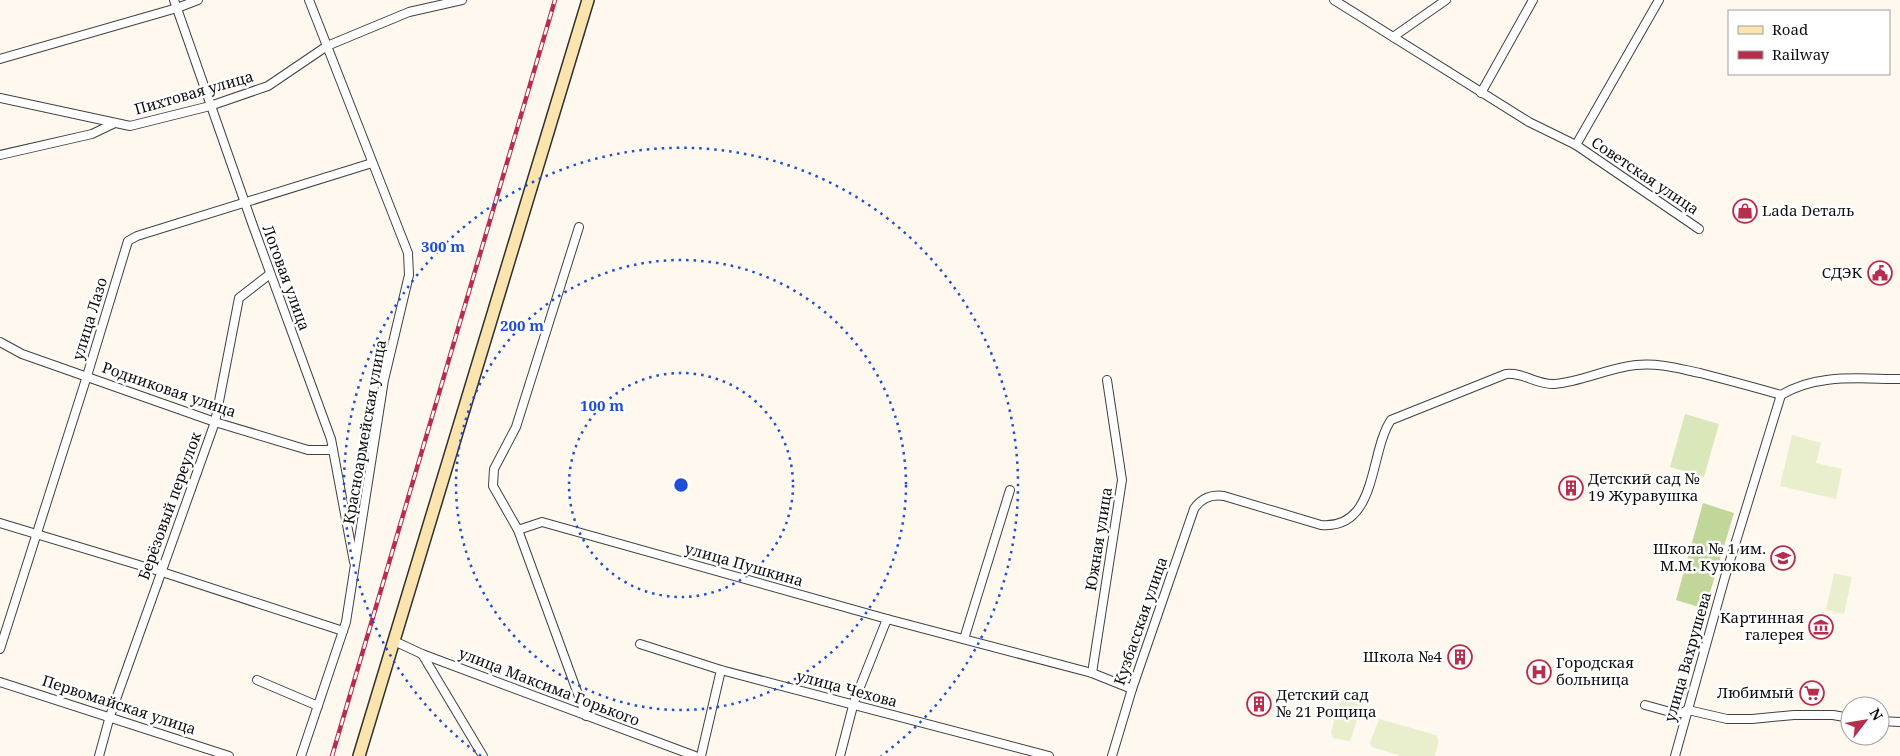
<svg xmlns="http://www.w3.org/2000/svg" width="1900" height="756" viewBox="0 0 1900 756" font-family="'Noto Serif',serif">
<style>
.green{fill:#dae7ba}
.forest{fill:#c1d79a}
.pitch{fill:#e9efcc}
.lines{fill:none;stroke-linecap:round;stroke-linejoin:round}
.street-casing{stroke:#414141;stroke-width:10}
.secondary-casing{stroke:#303030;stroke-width:14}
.street{stroke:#fff;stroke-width:8}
.secondary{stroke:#fbe4ad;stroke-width:11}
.rail-casing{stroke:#b82c4d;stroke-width:4.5}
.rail{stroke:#fff;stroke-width:2.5;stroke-dasharray:8;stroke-linecap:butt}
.ring{fill:none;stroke:#1d4ed8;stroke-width:2.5;stroke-dasharray:2.5 5}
.labels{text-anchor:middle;stroke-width:5;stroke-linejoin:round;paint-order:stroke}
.street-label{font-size:15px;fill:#0e0e0e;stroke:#fff}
.poi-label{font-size:15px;fill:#0e0e0e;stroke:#fff;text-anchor:end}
.centre{fill:#1d4ed8;stroke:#fff;stroke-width:2.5}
.ring-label{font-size:15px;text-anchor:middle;font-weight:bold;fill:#1d4ed8;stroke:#fff;stroke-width:5;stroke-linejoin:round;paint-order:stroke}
</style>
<rect width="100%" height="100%" fill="#fef8ef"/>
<!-- green -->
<path class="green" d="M1685,414L1719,424L1704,477L1670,467Z"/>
<!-- forest -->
<path class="forest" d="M1703,503L1734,513L1705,609L1676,600Z"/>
<!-- pitch -->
<g class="pitch">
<path d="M1792,435L1821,443L1816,463L1842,469L1836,499L1780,486Z"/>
<path d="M1834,573L1852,577L1844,614L1826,610Z"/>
<path d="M1344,694L1359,697L1362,703L1351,739L1349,741L1333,738L1331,732L1341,697Z"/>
<path d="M1379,719L1436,735C1441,741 1436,749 1435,756H1401L1372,747L1370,743Z"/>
</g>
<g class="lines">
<!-- street casing -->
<g class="street-casing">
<g id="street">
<path d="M174,0L252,223L331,439L354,562"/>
<path d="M1334,0L1529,122L1576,145L1659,0"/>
<path d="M1393,37L1446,0"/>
<path d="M0,59L177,8L198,0"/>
<path d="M1481,93L1533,0"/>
<path d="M0,98L130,126L210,106L268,86L327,46L409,12L462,0"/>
<path d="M1576,145L1699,229"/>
<path d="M0,155L92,134L115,123"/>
<path d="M579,227L516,427L494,469L493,486L518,530L586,716"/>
<path d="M0,342L22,354L215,422L308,450H333"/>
<path d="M0,523L162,572L343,631"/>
<path d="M518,530L542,522L887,619L1092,673L1132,689"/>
<path d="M964,639L1010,490"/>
<path d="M394,641L422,654L695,756"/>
<path d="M640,644L721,670L1049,756"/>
<path d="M0,649L87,376L128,241L137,236L372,163"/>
<path d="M422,654L483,756"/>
<path d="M1092,673L1122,480L1107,380"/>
<path d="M257,680L318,706"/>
<path d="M0,682L229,756"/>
<path d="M1645,705L1674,713H1681L1688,710L1727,719H1752L1794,715H1833L1850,718"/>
<path d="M1880,721L1900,722"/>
<path d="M99,756L110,716L215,422L239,298L270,274"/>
<path d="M301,756L346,622L384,380L409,275L408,253L309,0"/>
<path d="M701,756L721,670"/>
<path d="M840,756L854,702L887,619"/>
<path d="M1112,756L1132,689L1194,509C1201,498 1212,494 1224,496L1321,525C1378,530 1369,452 1391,420L1506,374C1523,372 1537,385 1554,384C1582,382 1607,368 1636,365C1660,363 1676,368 1700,373C1727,380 1754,387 1781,395"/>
<path d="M1675,756L1725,577L1781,395C1817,373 1860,379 1900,379"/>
</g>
</g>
<!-- secondary casing -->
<g class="secondary-casing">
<path id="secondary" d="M359,756L588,0"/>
</g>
<!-- street -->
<use href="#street" class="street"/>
<!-- secondary -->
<use href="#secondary" class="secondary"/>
<!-- rail casing -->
<g class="rail-casing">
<path id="rail" d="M332,756L555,0"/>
</g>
<!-- rail -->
<use href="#rail" class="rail"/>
</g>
<!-- distance rings -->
<g class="ring">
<circle cx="681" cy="485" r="112"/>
<circle cx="681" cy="485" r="225"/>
<path d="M481 756A337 337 0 1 1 881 756"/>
</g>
<!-- icons -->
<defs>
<g id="shop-ring" transform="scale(1.25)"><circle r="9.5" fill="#fff" stroke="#b82c4d" stroke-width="1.5"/><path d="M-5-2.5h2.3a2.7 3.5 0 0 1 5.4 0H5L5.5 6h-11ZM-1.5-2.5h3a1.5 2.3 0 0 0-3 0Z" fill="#b82c4d"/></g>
<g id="civic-ring" transform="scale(1.25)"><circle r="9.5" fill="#fff" stroke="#b82c4d" stroke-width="1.5"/><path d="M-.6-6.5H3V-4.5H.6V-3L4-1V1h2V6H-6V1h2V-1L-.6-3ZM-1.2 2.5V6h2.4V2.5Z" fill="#b82c4d"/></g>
<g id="building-ring" transform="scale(1.25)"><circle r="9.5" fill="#fff" stroke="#b82c4d" stroke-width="1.5"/><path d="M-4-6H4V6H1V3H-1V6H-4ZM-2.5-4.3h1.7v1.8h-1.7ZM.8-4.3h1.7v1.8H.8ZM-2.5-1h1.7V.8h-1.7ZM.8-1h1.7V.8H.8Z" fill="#b82c4d"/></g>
<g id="school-ring" transform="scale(1.25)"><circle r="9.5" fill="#fff" stroke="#b82c4d" stroke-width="1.5"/><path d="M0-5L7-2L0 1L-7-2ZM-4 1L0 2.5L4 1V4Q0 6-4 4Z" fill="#b82c4d"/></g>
<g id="museum-ring" transform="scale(1.25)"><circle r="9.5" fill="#fff" stroke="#b82c4d" stroke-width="1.5"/><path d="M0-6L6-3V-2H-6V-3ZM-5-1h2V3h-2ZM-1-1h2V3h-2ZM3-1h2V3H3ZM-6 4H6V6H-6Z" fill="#b82c4d"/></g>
<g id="hospital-ring" transform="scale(1.25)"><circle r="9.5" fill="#fff" stroke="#b82c4d" stroke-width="1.5"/><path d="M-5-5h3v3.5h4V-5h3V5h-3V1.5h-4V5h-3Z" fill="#b82c4d"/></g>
<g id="supermarket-ring" transform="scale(1.25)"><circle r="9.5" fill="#fff" stroke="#b82c4d" stroke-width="1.5"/><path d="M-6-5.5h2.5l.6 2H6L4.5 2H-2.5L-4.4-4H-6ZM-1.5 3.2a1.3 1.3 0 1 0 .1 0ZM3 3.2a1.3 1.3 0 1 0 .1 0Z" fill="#b82c4d"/></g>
</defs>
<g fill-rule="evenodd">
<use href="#shop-ring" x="1745" y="211"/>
<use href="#civic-ring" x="1880" y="273"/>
<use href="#building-ring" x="1571" y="488"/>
<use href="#school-ring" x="1783" y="558"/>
<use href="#museum-ring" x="1821" y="627"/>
<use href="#building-ring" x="1460" y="657"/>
<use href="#hospital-ring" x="1539" y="672"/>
<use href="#supermarket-ring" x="1812" y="693"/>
<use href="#building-ring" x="1259" y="704"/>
</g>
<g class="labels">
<!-- street labels -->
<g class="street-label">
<text transform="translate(194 93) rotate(-16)" y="5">Пихтовая улица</text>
<text transform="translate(1645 176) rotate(34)" y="5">Советская улица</text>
<text transform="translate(286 278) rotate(70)" y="5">Логовая улица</text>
<text transform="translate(90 319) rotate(-73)" y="5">улица Лазо</text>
<text transform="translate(169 390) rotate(19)" y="5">Родниковая улица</text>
<text transform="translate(365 432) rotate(-80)" y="5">Красноармейская улица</text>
<text transform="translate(170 506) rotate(-70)" y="5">Берёзовый переулок</text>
<text transform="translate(1099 539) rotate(-81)" y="5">Южная улица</text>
<text transform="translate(744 565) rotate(16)" y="5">улица Пушкина</text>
<text transform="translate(1141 621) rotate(-71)" y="5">Кузбасская улица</text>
<text transform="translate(1688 657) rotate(-74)" y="5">улица Вахрушева</text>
<text transform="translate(549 687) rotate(21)" y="5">улица Максима Горького</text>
<text transform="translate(847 689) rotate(15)" y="5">улица Чехова</text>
<text transform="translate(119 705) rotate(18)" y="5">Первомайская улица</text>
</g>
<!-- poi labels -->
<g class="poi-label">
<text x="1762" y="216" text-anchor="start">Lada Dеталь</text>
<text x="1862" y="278">СДЭК</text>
<text x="1588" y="484" text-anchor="start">Детский сад №<tspan x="1588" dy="17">19 Журавушка</tspan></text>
<text x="1766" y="554">Школа № 1 им.<tspan x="1766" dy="17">М.М. Куюкова</tspan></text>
<text x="1804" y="623">Картинная<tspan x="1804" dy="17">галерея</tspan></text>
<text x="1442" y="662">Школа №4</text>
<text x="1556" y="668" text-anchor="start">Городская<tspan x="1556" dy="17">больница</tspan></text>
<text x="1794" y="698">Любимый</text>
<text x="1276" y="700" text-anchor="start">Детский сад<tspan x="1276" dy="17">№ 21 Рощица</tspan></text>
</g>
</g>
<circle cx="681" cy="485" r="8" class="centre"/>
<g class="ring-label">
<text x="443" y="252">300 m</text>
<text x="522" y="331">200 m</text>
<text x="602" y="411">100 m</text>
</g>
<!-- legend -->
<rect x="1728" y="10" width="162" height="65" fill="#ffffff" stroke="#9f9f9f"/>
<rect x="1738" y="26" width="25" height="8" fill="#fbe4ad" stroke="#9f9f9f"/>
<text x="1772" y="35" font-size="15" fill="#0e0e0e">Road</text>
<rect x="1738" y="51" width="25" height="8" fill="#b82c4d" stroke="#9f9f9f"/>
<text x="1772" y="60" font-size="15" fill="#0e0e0e">Railway</text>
<!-- north arrow -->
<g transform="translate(1865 721) rotate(59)"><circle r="24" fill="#ffffff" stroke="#9f9f9f"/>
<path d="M0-4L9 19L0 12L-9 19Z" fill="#b82c4d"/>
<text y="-8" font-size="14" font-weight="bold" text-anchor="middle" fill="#0e0e0e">N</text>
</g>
</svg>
